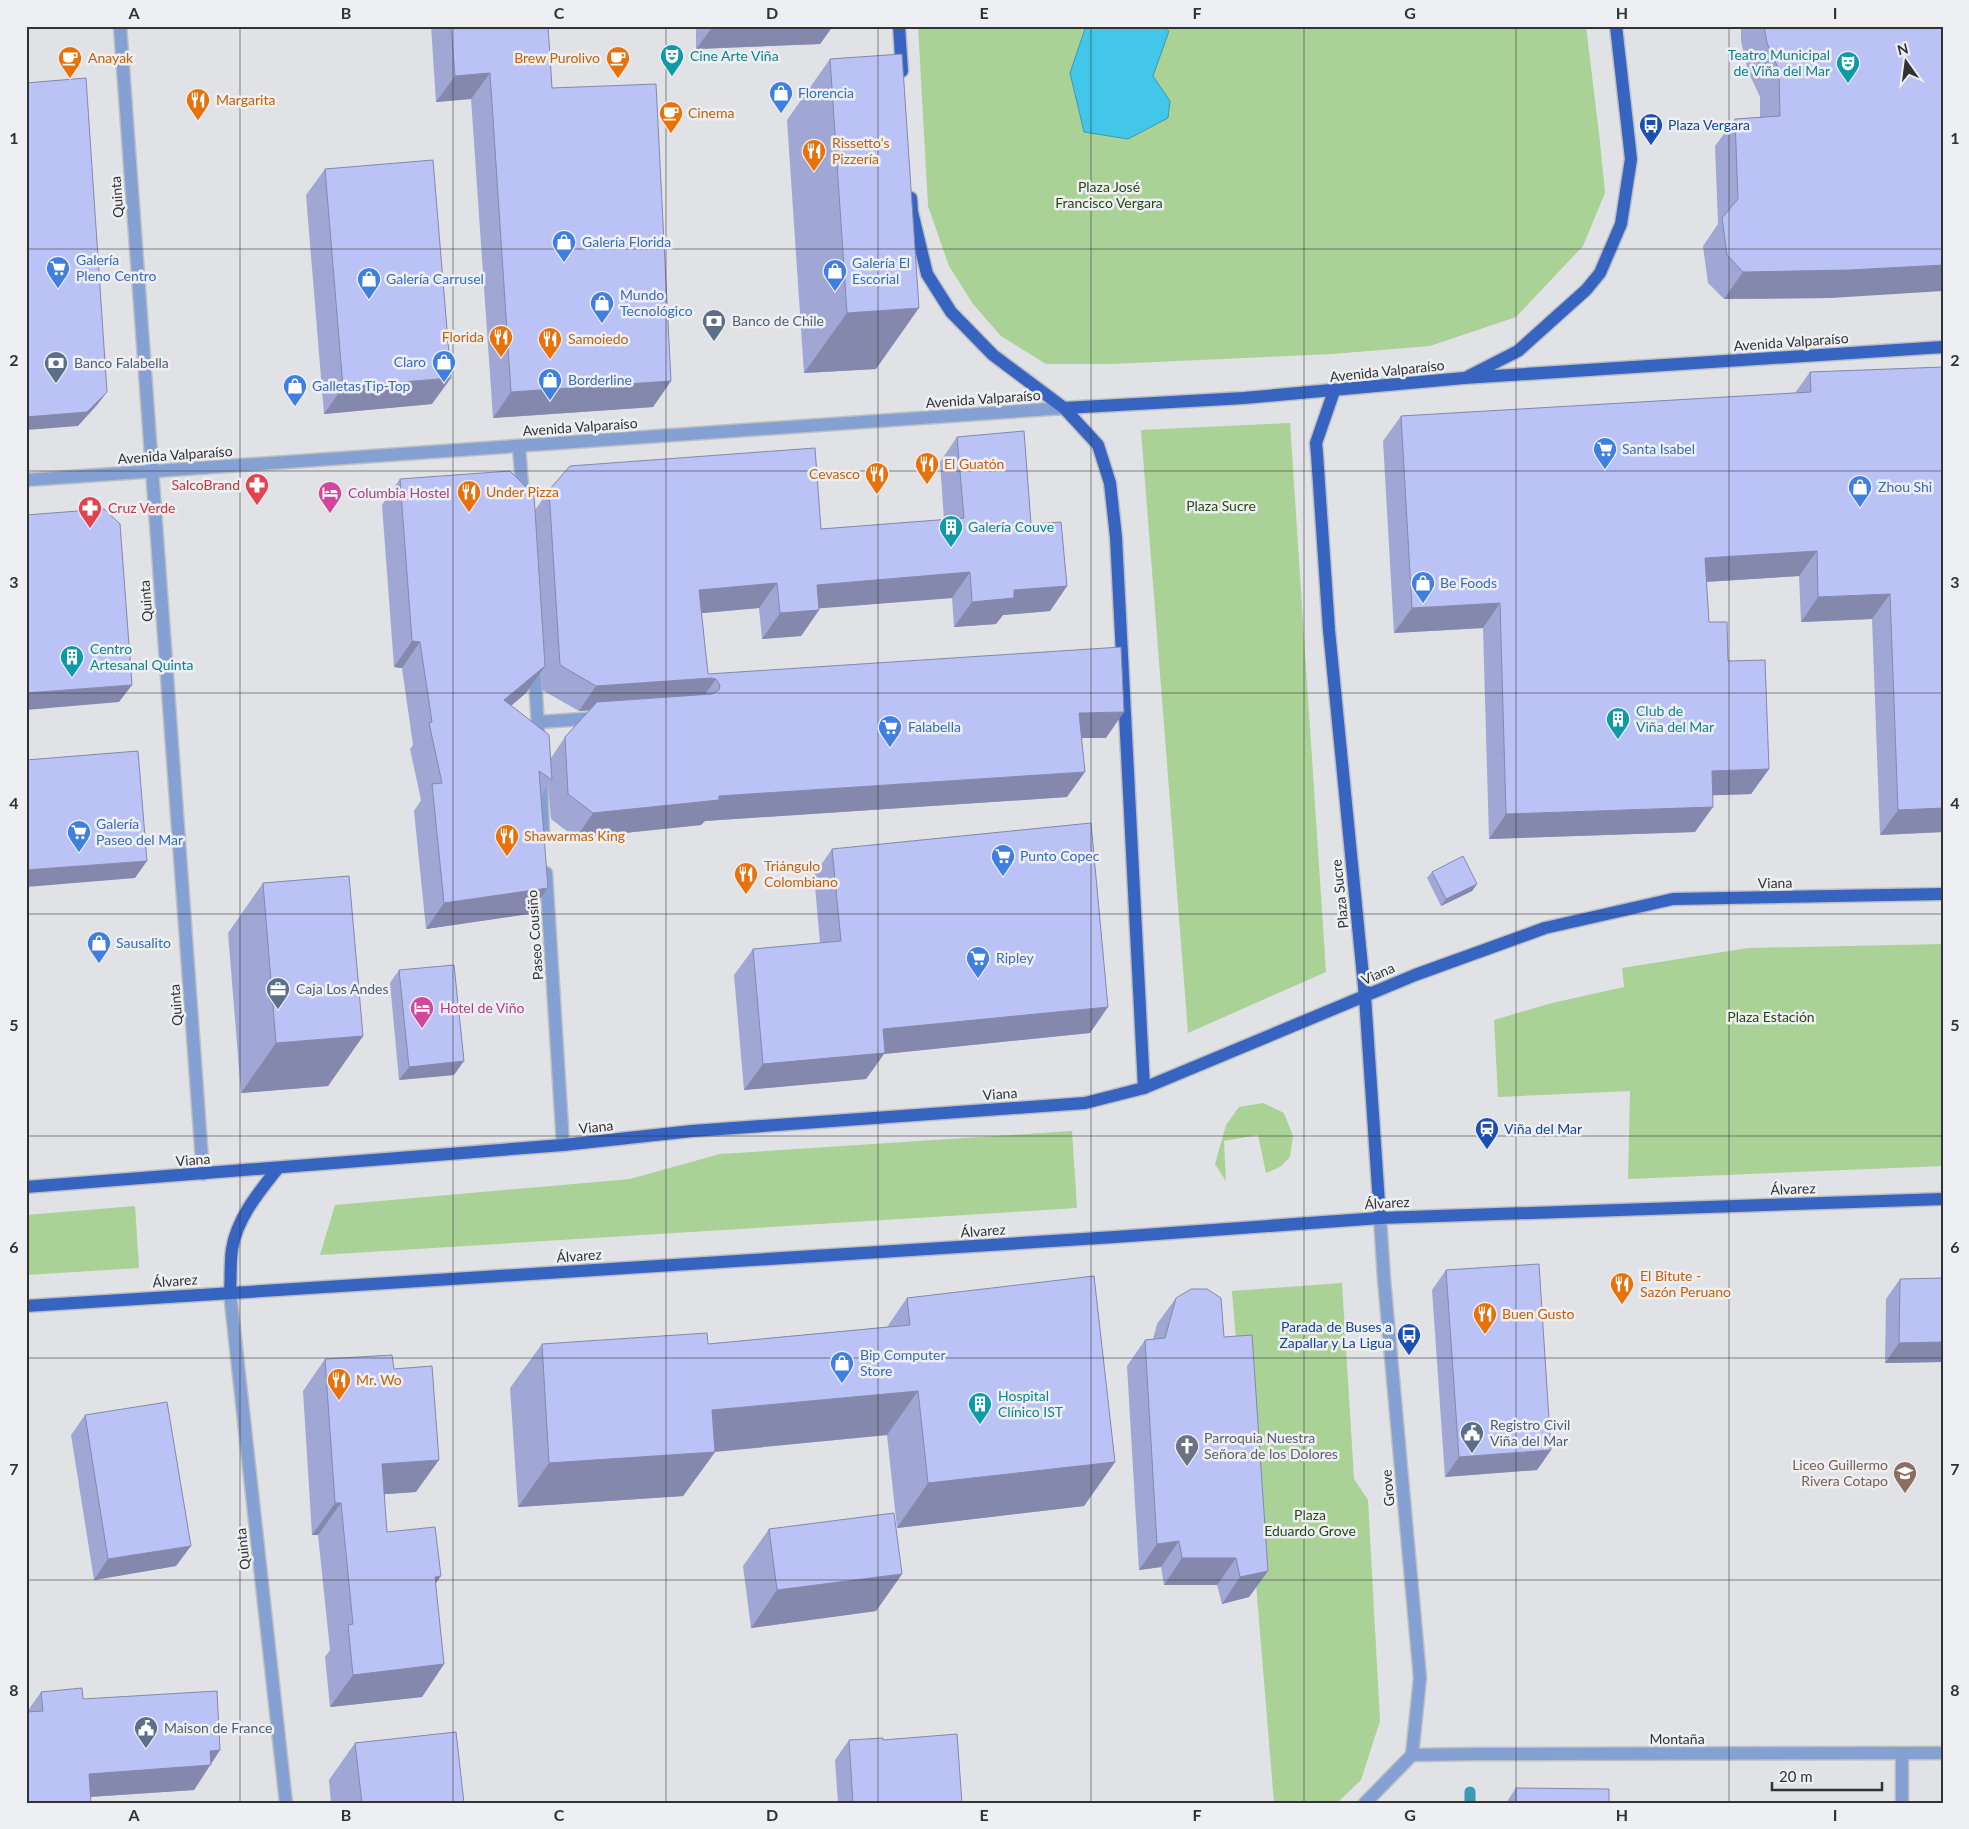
<svg xmlns="http://www.w3.org/2000/svg" width="1969" height="1829" viewBox="0 0 1969 1829" font-family="Lato,sans-serif">
<style>
.green{fill:#aad196}
.water{fill:#42c6e9;stroke:#3d9ab3}
.lines{fill:none;stroke-linecap:round;stroke-linejoin:round}
.stream{stroke:#3d9ab3;stroke-width:11}
.minor-casing{stroke:#bebfc2;stroke-width:15}
.major-casing{stroke:#bebfc2;stroke-width:15}
.minor{stroke:#85a0d3;stroke-width:12}
.major{stroke:#3664c0;stroke-width:12}
.wall{fill:#a1a7d4;fill-rule:evenodd}
.shaded-wall{fill:#8388ac}
.building{fill:#bbc2f6;stroke:#8388ac}
.grid{fill:none;stroke:#323234;stroke-width:1;stroke-opacity:0.55}
.labels{text-anchor:middle;stroke-width:5;stroke-linejoin:round;paint-order:stroke}
.culture-label{font-size:14px;fill:#0d838f;stroke:#eeeff3;text-anchor:start}
.food-label{font-size:14px;fill:#c56008;stroke:#eeeff3;text-anchor:start}
.shop-label{font-size:14px;fill:#366cbe;stroke:#eeeff3;text-anchor:start}
.transit-label{font-size:14px;fill:#164399;stroke:#eeeff3;text-anchor:start}
.park-label{font-size:14px;fill:#274810;stroke:#eeeff3}
.street-label{font-size:14px;fill:#323234;stroke:#eeeff3}
.service-label{font-size:14px;fill:#4e5e75;stroke:#eeeff3;text-anchor:start}
.health-label{font-size:14px;fill:#be3a42;stroke:#eeeff3;text-anchor:end}
.hotel-label{font-size:14px;fill:#b23c85;stroke:#eeeff3;text-anchor:start}
.worship-label{font-size:14px;fill:#5b616d;stroke:#eeeff3;text-anchor:start}
.education-label{font-size:14px;fill:#785e54;stroke:#eeeff3;text-anchor:end}
.neatline{fill:none;stroke:#323234;stroke-width:2}
.grid-label{font-size:16px;text-anchor:middle;font-weight:bold;fill:#323234}
</style>
<rect width="100%" height="100%" fill="#e1e2e6"/>
<!-- green -->
<g class="green">
<path d="M918,26H1586L1600,142L1605,193L1583,246L1516,317L1430,346L1332,354L1111,364H1046L1001,336L973,304L949,266L928,206Z"/>
<path d="M1290,423L1326,972L1188,1033L1141,430Z"/>
<path d="M1943,944V1166L1628,1179L1630,1091L1498,1097L1494,1020L1552,1003L1624,987L1622,968L1748,948Z"/>
<path d="M1263,1103L1284,1113L1293,1136L1290,1157L1280,1167L1266,1173L1258,1135L1224,1141L1226,1181L1215,1164L1226,1125L1239,1107Z"/>
<path d="M1072,1131L1077,1208L320,1255L335,1205L630,1179L720,1154Z"/>
<path d="M135,1206L139,1268L26,1275V1215Z"/>
<path d="M1342,1283L1354,1479L1368,1500L1380,1721L1361,1780L1337,1803H1274L1232,1291Z"/>
</g>
<!-- water -->
<path class="water" d="M1086,26H1158L1169,31L1153,76L1170,101L1168,118L1128,139L1084,132L1070,73Z"/>
<g class="lines">
<!-- stream -->
<path class="stream" d="M1470,1803V1792"/>
<!-- minor casing -->
<g class="minor-casing">
<g id="minor">
<path d="M120,26L203,1174"/>
<path d="M519,446L523,499"/>
<path d="M26,480L1064,408"/>
<path d="M534,663L539,743"/>
<path d="M538,722L598,718"/>
<path d="M541,778L543,833"/>
<path d="M546,873L563,1145"/>
<path d="M1380,1218L1384,1279L1420,1678L1412,1755"/>
<path d="M230,1293L286,1803"/>
<path d="M1412,1755L1475,1754L1943,1753"/>
<path d="M1365,1803L1412,1755"/>
<path d="M1902,1803V1754"/>
</g>
</g>
<!-- major casing -->
<g class="major-casing">
<g id="major">
<path d="M899,26L902,71"/>
<path d="M911,198L912,212L927,274L951,312L993,355L1064,408L1098,445L1110,483L1116,537L1144,1088"/>
<path d="M1469,376L1518,351L1586,290L1600,273L1621,224L1631,159L1616,26"/>
<path d="M1334,391L1316,443L1317,454L1329,630L1365,997L1380,1218"/>
<path d="M1064,408L1244,398L1464,378L1943,347"/>
<path d="M26,1187L563,1145L692,1131L1085,1103L1144,1088L1415,975L1545,928L1673,899L1943,894"/>
<path d="M230,1293C231,1279 230,1263 232,1249C237,1218 259,1192 278,1168"/>
<path d="M26,1306L1115,1237L1380,1218L1943,1199"/>
</g>
</g>
<!-- minor -->
<use href="#minor" class="minor"/>
<!-- major -->
<use href="#major" class="major"/>
</g>
<!-- wall -->
<g class="wall">
<path d="M431,26H548L552,88L671,381L653,407L493,418L471,99L436,102Z"/>
<path d="M696,26H833L820,44L696,49Z"/>
<path d="M1741,26H1943L1831,298L1724,299L1708,283L1703,246L1718,224L1715,146L1735,119L1760,117V97L1748,71L1741,41Z"/>
<path d="M830,59L876,369L804,373L787,120Z"/>
<path d="M325,169L432,404L324,414L306,195Z"/>
<path d="M1943,367V832L1880,835L1872,619L1801,622L1799,576L1706,582L1709,622L1728,661L1769,769L1751,794L1713,795L1695,832L1489,839L1483,628L1394,633L1383,441L1401,416L1795,393L1810,372Z"/>
<path d="M957,437L1031,524L1067,586L1050,611L1003,615L996,624L954,627L952,598L819,608V610L801,636L762,639L759,608L701,613L708,674L1106,738H1082L1067,797L705,821L701,825L576,838L551,819L548,785L541,796L529,914L426,929L414,811L421,800L410,749L413,745L402,668L394,667L382,505L400,479L535,510L549,490L821,529L944,520L940,462ZM541,671L542,690L579,711L590,710L565,737L551,758L511,706L526,693Z"/>
<path d="M832,849L1090,1033L884,1054L866,1079L744,1090L734,975L753,949L820,943L814,875Z"/>
<path d="M1432,872L1477,884L1472,891L1441,906L1427,878Z"/>
<path d="M263,883L363,1036L328,1086L241,1093L228,933Z"/>
<path d="M399,970L454,1075L399,1080L390,983Z"/>
<path d="M1446,1270L1551,1450L1537,1470L1445,1477L1432,1290Z"/>
<path d="M1900,1279L1943,1362L1885,1363L1886,1299Z"/>
<path d="M907,1298L1115,1462L1084,1506L897,1528L887,1435L715,1452L683,1496L518,1507L510,1388L542,1344H708L887,1327Z"/>
<path d="M1176,1298L1224,1337L1268,1571L1249,1597L1222,1604L1217,1585H1164L1161,1567L1139,1570L1127,1366L1145,1340L1153,1339L1157,1324Z"/>
<path d="M325,1359L394,1369L416,1492L384,1494L387,1532L435,1584L444,1664L422,1697L330,1707L325,1657L330,1650L318,1535H312L303,1391Z"/>
<path d="M85,1415L176,1566L94,1580L71,1435Z"/>
<path d="M769,1529L902,1574L876,1611L751,1628L743,1566Z"/>
<path d="M41,1692L83,1699L220,1750L194,1790L91,1797L27,1712Z"/>
<path d="M849,1740H883L962,1803H838L835,1760Z"/>
<path d="M355,1743L464,1803H331L329,1780Z"/>
<path d="M1516,1788L1609,1803H1506Z"/>
</g>
<!-- shaded-wall -->
<g class="shaded-wall">
<path d="M778,26H833L820,44L696,49L711,29Z"/>
<path d="M490,73L471,99L436,102L455,76Z"/>
<path d="M1943,265V291L1831,298L1724,299L1743,272Z"/>
<path d="M919,308L876,369L804,373L847,313Z"/>
<path d="M451,378L432,404L324,414L343,387Z"/>
<path d="M671,381L653,407L493,418L511,392Z"/>
<path d="M107,392L97,405L78,426L26,430V417Z"/>
<path d="M1817,551L1799,576L1687,583L1705,558Z"/>
<path d="M970,572L952,598L799,610L817,585Z"/>
<path d="M777,583L759,608L681,615L699,590Z"/>
<path d="M1067,586L1050,611L1003,615L996,624L954,627L972,602L1014,590Z"/>
<path d="M1890,594L1872,619L1801,622L1818,597Z"/>
<path d="M1500,603L1483,628L1394,633L1412,608Z"/>
<path d="M819,610L801,636L762,639L780,613Z"/>
<path d="M412,641L420,642L402,668L394,667Z"/>
<path d="M545,666L526,693L485,727L504,700Z"/>
<path d="M711,678L716,679L698,704L693,703L579,711L596,686Z"/>
<path d="M132,685L119,702L26,710V693Z"/>
<path d="M1124,712L1106,738H1062L1079,713Z"/>
<path d="M1769,769L1751,794L1694,796L1712,771Z"/>
<path d="M1085,772L1067,797L705,821L701,825L576,838L593,813L719,796Z"/>
<path d="M1713,807L1695,832L1489,839L1506,814Z"/>
<path d="M1943,808V832L1880,835L1898,810Z"/>
<path d="M147,861L135,878L26,887V870Z"/>
<path d="M1477,884L1472,891L1441,906L1446,899Z"/>
<path d="M548,888L529,914L426,929L444,903Z"/>
<path d="M1108,1007L1090,1033L884,1054L866,1079L744,1090L763,1064L883,1029Z"/>
<path d="M363,1036L328,1086L241,1093L276,1043Z"/>
<path d="M464,1061L454,1075L399,1080L409,1067Z"/>
<path d="M1943,1342V1362L1885,1363L1899,1343Z"/>
<path d="M918,1391L887,1435L711,1452H715L683,1496L518,1507L549,1463L712,1410Z"/>
<path d="M1551,1450L1537,1470L1445,1477L1459,1457Z"/>
<path d="M439,1460L416,1492L360,1496L382,1464Z"/>
<path d="M1115,1462L1084,1506L897,1528L928,1483Z"/>
<path d="M335,1503H341L318,1535H312Z"/>
<path d="M1179,1541L1161,1567L1139,1570L1157,1544Z"/>
<path d="M191,1546L176,1566L94,1580L108,1559Z"/>
<path d="M1182,1558H1236L1217,1585H1164Z"/>
<path d="M1268,1571L1249,1597L1222,1604L1240,1577Z"/>
<path d="M902,1574L876,1611L751,1628L777,1590Z"/>
<path d="M441,1576L418,1609L435,1577Z"/>
<path d="M444,1664L422,1697L330,1707L353,1675Z"/>
<path d="M220,1750L194,1790L72,1798L89,1774L210,1751Z"/>
</g>
<!-- building -->
<g class="building">
<path d="M451,26H548L552,88L656,84L671,381L511,392L490,73L455,76Z"/>
<path d="M710,26H778L711,29Z"/>
<path d="M1764,26H1943V265L1850,270L1743,272L1727,255L1722,218L1738,199L1735,119L1780,116L1779,70L1767,43Z"/>
<path d="M902,54L919,308L847,313L830,59Z"/>
<path d="M86,78L107,392L87,412L26,417V83Z"/>
<path d="M433,160L451,378L343,387L325,169Z"/>
<path d="M1943,367V808L1898,810L1890,594L1818,597L1817,551L1705,558L1709,622H1727L1728,661L1765,660L1769,769L1712,771L1713,807L1506,814L1500,603L1412,608L1401,416L1811,392L1810,372Z"/>
<path d="M1024,431L1031,524L1061,522L1067,586L1014,590V598L972,602L970,572L817,585L819,610L780,613L777,583L699,590L708,674L1121,647L1124,712L1079,713L1085,772L719,796V800L593,813L568,794L565,737L597,702L712,694L719,690L720,685L716,679L711,678L596,686L560,665L549,490L570,466L815,448L821,529L964,518L957,437Z"/>
<path d="M510,471L534,495L545,666L504,700L549,735L552,780L539,771L548,888L444,903L432,784L442,783L429,723L432,722L420,642L412,641L400,479Z"/>
<path d="M104,509L120,524L132,685L26,693V515Z"/>
<path d="M138,751L147,861L26,870V760Z"/>
<path d="M1091,823L1108,1007L883,1029L885,1053L763,1064L753,949L841,941L832,849Z"/>
<path d="M1463,856L1477,884L1446,899L1432,872Z"/>
<path d="M349,876L363,1036L276,1043L263,883Z"/>
<path d="M454,965L464,1061L409,1067L399,970Z"/>
<path d="M1539,1264L1551,1450L1459,1457L1446,1270Z"/>
<path d="M1094,1276L1115,1462L928,1483L918,1391L712,1410L715,1452L549,1463L542,1344L707,1333L708,1344L910,1325L907,1298Z"/>
<path d="M1943,1278V1342L1899,1343L1900,1279Z"/>
<path d="M1191,1289H1207L1221,1298L1224,1337L1252,1335L1268,1571L1240,1577L1236,1558H1182L1179,1541L1157,1544L1145,1340L1165,1338L1176,1298Z"/>
<path d="M392,1355L394,1369L432,1366L439,1460L382,1464L387,1532L435,1527L441,1576L435,1577L444,1664L353,1675L348,1625L353,1624L341,1503H335L325,1359Z"/>
<path d="M167,1402L191,1546L108,1559L85,1415Z"/>
<path d="M894,1513L902,1574L777,1590L769,1529Z"/>
<path d="M82,1688L83,1699L217,1691L220,1750L210,1751L211,1765L89,1774L91,1803H26V1712L43,1711L41,1692Z"/>
<path d="M456,1732L464,1803H362L355,1743Z"/>
<path d="M957,1734L962,1803H853L849,1740L883,1738V1740Z"/>
<path d="M1516,1788L1609,1789V1803H1516Z"/>
</g>
<!-- grid -->
<path class="grid" d="M240,26V1803M453,26V1803M666,26V1803M878,26V1803M1091,26V1803M1304,26V1803M1516,26V1803M1729,26V1803M26,249H1943M26,471H1943M26,693H1943M26,914H1943M26,1136H1943M26,1358H1943M26,1580H1943"/>
<!-- icons -->
<defs>
<g id="theatre-pin" transform="scale(1.25)"><path d="M0 17L-7.5 6A9.5 9.5 0 1 1 7.5 6Z" fill="#0f9aa8" stroke="#eeeff3"/><path d="M-5-5.5Q0-4 5-5.5V0Q5 5 0 6Q-5 5-5 0ZM-3.3-2.5H-1v1.5H-3.3ZM1-2.5H3.3v1.5H1ZM-2.8 1Q0 5.5 2.8 1Z" fill="#fff"/></g>
<g id="cafe-pin" transform="scale(1.25)"><path d="M0 17L-7.5 6A9.5 9.5 0 1 1 7.5 6Z" fill="#e8710a" stroke="#eeeff3"/><path d="M-5.5-4.5H6V0H3Q3 3.5 0 3.5H-2.5Q-5.5 3.5-5.5 0ZM3-3.2v2h1.7v-2ZM-6 4.5H4V6H-6Z" fill="#fff"/></g>
<g id="shop-pin" transform="scale(1.25)"><path d="M0 17L-7.5 6A9.5 9.5 0 1 1 7.5 6Z" fill="#3f7fe0" stroke="#eeeff3"/><path d="M-5-2.5h2.3a2.7 3.5 0 0 1 5.4 0H5L5.5 6h-11ZM-1.5-2.5h3a1.5 2.3 0 0 0-3 0Z" fill="#fff"/></g>
<g id="restaurant-pin" transform="scale(1.25)"><path d="M0 17L-7.5 6A9.5 9.5 0 1 1 7.5 6Z" fill="#e8710a" stroke="#eeeff3"/><path d="M-5-6h1v4h1v-4h1v4h1v-4h1v5L-1.5 .5V6h-2V.5L-5-1ZM5-6V6H3V1.5H1.5Q1.5-4 5-6Z" fill="#fff"/></g>
<g id="bus-pin" transform="scale(1.25)"><path d="M0 17L-7.5 6A9.5 9.5 0 1 1 7.5 6Z" fill="#1a4fb4" stroke="#eeeff3"/><path d="M-5-6H5V4H4V6H2V4H-2V6H-4V4H-5ZM-3.5-4V0h7V-4ZM-3.5 1.2v1.5H-2V1.2ZM2 1.2v1.5H3.5V1.2Z" fill="#fff"/></g>
<g id="supermarket-pin" transform="scale(1.25)"><path d="M0 17L-7.5 6A9.5 9.5 0 1 1 7.5 6Z" fill="#3f7fe0" stroke="#eeeff3"/><path d="M-6-5.5h2.5l.6 2H6L4.5 2H-2.5L-4.4-4H-6ZM-1.5 3.2a1.3 1.3 0 1 0 .1 0ZM3 3.2a1.3 1.3 0 1 0 .1 0Z" fill="#fff"/></g>
<g id="bank-pin" transform="scale(1.25)"><path d="M0 17L-7.5 6A9.5 9.5 0 1 1 7.5 6Z" fill="#5c6f8a" stroke="#eeeff3"/><path d="M-6-4H6V4H-6ZM0-2.3a2.3 2.3 0 1 0 0 4.6a2.3 2.3 0 1 0 0-4.6Z" fill="#fff"/></g>
<g id="pharmacy-pin" transform="scale(1.25)"><path d="M0 17L-7.5 6A9.5 9.5 0 1 1 7.5 6Z" fill="#e0444e" stroke="#eeeff3"/><path d="M-2-6h4v4h4v4h-4v4h-4v-4h-4v-4h4Z" fill="#fff"/></g>
<g id="hotel-pin" transform="scale(1.25)"><path d="M0 17L-7.5 6A9.5 9.5 0 1 1 7.5 6Z" fill="#d1479c" stroke="#eeeff3"/><path d="M-6-4.5h1.5V1H6V5H4.5V3h-9V5H-6ZM-4 0a1.8 1.8 0 1 1 3.6 0ZM.5 0V-2.5h3Q6-2.5 6 0Z" fill="#fff"/></g>
<g id="building-pin" transform="scale(1.25)"><path d="M0 17L-7.5 6A9.5 9.5 0 1 1 7.5 6Z" fill="#0f9aa8" stroke="#eeeff3"/><path d="M-4-6H4V6H1V3H-1V6H-4ZM-2.5-4.3h1.7v1.8h-1.7ZM.8-4.3h1.7v1.8H.8ZM-2.5-1h1.7V.8h-1.7ZM.8-1h1.7V.8H.8Z" fill="#fff"/></g>
<g id="office-pin" transform="scale(1.25)"><path d="M0 17L-7.5 6A9.5 9.5 0 1 1 7.5 6Z" fill="#5c6f8a" stroke="#eeeff3"/><path d="M-6-3h4V-5.5h4V-3h4V5H-6ZM-1-4.5V-3h2v-1.5ZM-6 0V1H6V0Z" fill="#fff"/></g>
<g id="station-pin" transform="scale(1.25)"><path d="M0 17L-7.5 6A9.5 9.5 0 1 1 7.5 6Z" fill="#1a4fb4" stroke="#eeeff3"/><path d="M-3-6H3Q5-6 5-4V2Q5 4 3 4L4.5 6H3L1.5 4h-3L-3 6H-4.5L-3 4Q-5 4-5 2V-4Q-5-6-3-6ZM-3.5-4v3h7v-3ZM-3.5 1v1.5H-2V1ZM2 1v1.5H3.5V1Z" fill="#fff"/></g>
<g id="civic-pin" transform="scale(1.25)"><path d="M0 17L-7.5 6A9.5 9.5 0 1 1 7.5 6Z" fill="#5c6f8a" stroke="#eeeff3"/><path d="M-.6-6.5H3V-4.5H.6V-3L4-1V1h2V6H-6V1h2V-1L-.6-3ZM-1.2 2.5V6h2.4V2.5Z" fill="#fff"/></g>
<g id="church-pin" transform="scale(1.25)"><path d="M0 17L-7.5 6A9.5 9.5 0 1 1 7.5 6Z" fill="#6b7280" stroke="#eeeff3"/><path d="M-1.2-6h2.4v3.5h3.3v2.4h-3.3V6h-2.4V-.1h-3.3v-2.4h3.3Z" fill="#fff"/></g>
<g id="school-pin" transform="scale(1.25)"><path d="M0 17L-7.5 6A9.5 9.5 0 1 1 7.5 6Z" fill="#8d6e63" stroke="#eeeff3"/><path d="M0-5L7-2L0 1L-7-2ZM-4 1L0 2.5L4 1V4Q0 6-4 4Z" fill="#fff"/></g>
</defs>
<g fill-rule="evenodd">
<use href="#theatre-pin" x="672" y="56"/>
<use href="#cafe-pin" x="70" y="58"/>
<use href="#cafe-pin" x="618" y="58"/>
<use href="#theatre-pin" x="1848" y="63"/>
<use href="#shop-pin" x="781" y="93"/>
<use href="#restaurant-pin" x="198" y="100"/>
<use href="#cafe-pin" x="671" y="113"/>
<use href="#bus-pin" x="1651" y="125"/>
<use href="#restaurant-pin" x="814" y="151"/>
<use href="#shop-pin" x="564" y="242"/>
<use href="#supermarket-pin" x="58" y="268"/>
<use href="#shop-pin" x="835" y="271"/>
<use href="#shop-pin" x="369" y="279"/>
<use href="#shop-pin" x="602" y="303"/>
<use href="#bank-pin" x="714" y="321"/>
<use href="#restaurant-pin" x="501" y="337"/>
<use href="#restaurant-pin" x="550" y="339"/>
<use href="#shop-pin" x="444" y="362"/>
<use href="#bank-pin" x="56" y="363"/>
<use href="#shop-pin" x="550" y="380"/>
<use href="#shop-pin" x="295" y="386"/>
<use href="#supermarket-pin" x="1605" y="449"/>
<use href="#restaurant-pin" x="927" y="464"/>
<use href="#restaurant-pin" x="877" y="474"/>
<use href="#pharmacy-pin" x="257" y="485"/>
<use href="#shop-pin" x="1860" y="487"/>
<use href="#restaurant-pin" x="469" y="492"/>
<use href="#hotel-pin" x="330" y="493"/>
<use href="#pharmacy-pin" x="90" y="508"/>
<use href="#building-pin" x="951" y="527"/>
<use href="#shop-pin" x="1423" y="583"/>
<use href="#building-pin" x="72" y="657"/>
<use href="#building-pin" x="1618" y="719"/>
<use href="#supermarket-pin" x="890" y="727"/>
<use href="#supermarket-pin" x="79" y="832"/>
<use href="#restaurant-pin" x="507" y="836"/>
<use href="#supermarket-pin" x="1003" y="856"/>
<use href="#restaurant-pin" x="746" y="874"/>
<use href="#shop-pin" x="99" y="943"/>
<use href="#supermarket-pin" x="978" y="958"/>
<use href="#office-pin" x="278" y="989"/>
<use href="#hotel-pin" x="422" y="1008"/>
<use href="#station-pin" x="1487" y="1129"/>
<use href="#restaurant-pin" x="1622" y="1284"/>
<use href="#restaurant-pin" x="1485" y="1314"/>
<use href="#bus-pin" x="1409" y="1335"/>
<use href="#shop-pin" x="842" y="1363"/>
<use href="#restaurant-pin" x="339" y="1380"/>
<use href="#building-pin" x="980" y="1404"/>
<use href="#civic-pin" x="1472" y="1433"/>
<use href="#church-pin" x="1187" y="1446"/>
<use href="#school-pin" x="1905" y="1473"/>
<use href="#civic-pin" x="146" y="1728"/>
</g>
<g class="labels">
<!-- culture labels -->
<g class="culture-label">
<text x="1830" y="60" text-anchor="end">Teatro Municipal<tspan x="1830" dy="16">de Viña del Mar</tspan></text>
<text x="690" y="61">Cine Arte Viña</text>
<text x="968" y="532">Galería Couve</text>
<text x="90" y="654">Centro<tspan x="90" dy="16">Artesanal Quinta</tspan></text>
<text x="1636" y="716">Club de<tspan x="1636" dy="16">Viña del Mar</tspan></text>
<text x="998" y="1401">Hospital<tspan x="998" dy="16">Clínico IST</tspan></text>
</g>
<!-- food labels -->
<g class="food-label">
<text x="88" y="63">Anayak</text>
<text x="600" y="63" text-anchor="end">Brew Purolivo</text>
<text x="216" y="105">Margarita</text>
<text x="688" y="118">Cinema</text>
<text x="832" y="148">Rissetto's<tspan x="832" dy="16">Pizzería</tspan></text>
<text x="484" y="342" text-anchor="end">Florida</text>
<text x="568" y="344">Samoiedo</text>
<text x="944" y="469">El Guatón</text>
<text x="860" y="479" text-anchor="end">Cevasco</text>
<text x="486" y="497">Under Pizza</text>
<text x="524" y="841">Shawarmas King</text>
<text x="764" y="871">Triángulo<tspan x="764" dy="16">Colombiano</tspan></text>
<text x="1640" y="1281">El Bitute -<tspan x="1640" dy="16">Sazón Peruano</tspan></text>
<text x="1502" y="1319">Buen Gusto</text>
<text x="356" y="1385">Mr. Wo</text>
</g>
<!-- shop labels -->
<g class="shop-label">
<text x="798" y="98">Florencia</text>
<text x="582" y="247">Galería Florida</text>
<text x="76" y="265">Galería<tspan x="76" dy="16">Pleno Centro</tspan></text>
<text x="852" y="268">Galería El<tspan x="852" dy="16">Escorial</tspan></text>
<text x="386" y="284">Galería Carrusel</text>
<text x="620" y="300">Mundo<tspan x="620" dy="16">Tecnológico</tspan></text>
<text x="426" y="367" text-anchor="end">Claro</text>
<text x="568" y="385">Borderline</text>
<text x="312" y="391">Galletas Tip-Top</text>
<text x="1622" y="454">Santa Isabel</text>
<text x="1878" y="492">Zhou Shi</text>
<text x="1440" y="588">Be Foods</text>
<text x="908" y="732">Falabella</text>
<text x="96" y="829">Galería<tspan x="96" dy="16">Paseo del Mar</tspan></text>
<text x="1020" y="861">Punto Copec</text>
<text x="116" y="948">Sausalito</text>
<text x="996" y="963">Ripley</text>
<text x="860" y="1360">Bip Computer<tspan x="860" dy="16">Store</tspan></text>
</g>
<!-- transit labels -->
<g class="transit-label">
<text x="1668" y="130">Plaza Vergara</text>
<text x="1504" y="1134">Viña del Mar</text>
<text x="1392" y="1332" text-anchor="end">Parada de Buses a<tspan x="1392" dy="16">Zapallar y La Ligua</tspan></text>
</g>
<!-- park labels -->
<g class="park-label">
<text x="1109" y="192">Plaza José<tspan x="1109" dy="16">Francisco Vergara</tspan></text>
<text x="1221" y="511">Plaza Sucre</text>
<text x="1771" y="1022">Plaza Estación</text>
<text x="1310" y="1520">Plaza<tspan x="1310" dy="16">Eduardo Grove</tspan></text>
</g>
<!-- street labels -->
<g class="street-label">
<text transform="translate(117 197) rotate(-94)" y="5">Quinta</text>
<text transform="translate(1791 342) rotate(-4)" y="5">Avenida Valparaíso</text>
<text transform="translate(1387 371) rotate(-6)" y="5">Avenida Valparaíso</text>
<text transform="translate(983 399) rotate(-4)" y="5">Avenida Valparaíso</text>
<text transform="translate(580 427) rotate(-4)" y="5">Avenida Valparaíso</text>
<text transform="translate(175 455) rotate(-4)" y="5">Avenida Valparaíso</text>
<text transform="translate(146 601) rotate(-94)" y="5">Quinta</text>
<text transform="translate(1775 883) rotate(-1)" y="5">Viana</text>
<text transform="translate(1340 894) rotate(-96)" y="5">Plaza Sucre</text>
<text transform="translate(535 935) rotate(-94)" y="5">Paseo Cousiño</text>
<text transform="translate(1378 974) rotate(-24)" y="5">Viana</text>
<text transform="translate(176 1005) rotate(-94)" y="5">Quinta</text>
<text transform="translate(1000 1094) rotate(-4)" y="5">Viana</text>
<text transform="translate(596 1127) rotate(-6)" y="5">Viana</text>
<text transform="translate(193 1160) rotate(-4)" y="5">Viana</text>
<text transform="translate(1793 1189) rotate(-2)" y="5">Álvarez</text>
<text transform="translate(1387 1203) rotate(-3)" y="5">Álvarez</text>
<text transform="translate(983 1231) rotate(-4)" y="5">Álvarez</text>
<text transform="translate(579 1256) rotate(-4)" y="5">Álvarez</text>
<text transform="translate(175 1281) rotate(-4)" y="5">Álvarez</text>
<text transform="translate(1388 1488) rotate(-95)" y="5">Grove</text>
<text transform="translate(243 1549) rotate(-96)" y="5">Quinta</text>
<text x="1677" y="1744">Montaña</text>
</g>
<!-- service labels -->
<g class="service-label">
<text x="732" y="326">Banco de Chile</text>
<text x="74" y="368">Banco Falabella</text>
<text x="296" y="994">Caja Los Andes</text>
<text x="1490" y="1430">Registro Civil<tspan x="1490" dy="16">Viña del Mar</tspan></text>
<text x="164" y="1733">Maison de France</text>
</g>
<!-- health labels -->
<g class="health-label">
<text x="240" y="490">SalcoBrand</text>
<text x="108" y="513" text-anchor="start">Cruz Verde</text>
</g>
<!-- hotel labels -->
<g class="hotel-label">
<text x="348" y="498">Columbia Hostel</text>
<text x="440" y="1013">Hotel de Viño</text>
</g>
<!-- worship labels -->
<g class="worship-label">
<text x="1204" y="1443">Parroquia Nuestra<tspan x="1204" dy="16">Señora de los Dolores</tspan></text>
</g>
<!-- education labels -->
<g class="education-label">
<text x="1888" y="1470">Liceo Guillermo<tspan x="1888" dy="16">Rivera Cotapo</tspan></text>
</g>
</g>
<!-- border -->
<rect width="1969" height="1829" fill="none" stroke="#eeeff3" stroke-width="55"/>
<!-- north arrow -->
<g transform="translate(1906 62) rotate(346)" stroke="#eeeff3" stroke-width="4" paint-order="stroke">
<path d="M0-4L9 19L0 12L-9 19Z" fill="#323234"/>
<text y="-8" font-size="14" font-weight="bold" text-anchor="middle" fill="#323234">N</text>
</g>
<!-- scale -->
<path d="M1772 1782v8h110v-8" fill="none" stroke="#323234" stroke-width="2.5"/>
<text x="1779" y="1782" font-size="15" fill="#323234" stroke="#eeeff3" stroke-width="4" paint-order="stroke">20 m</text>
<rect x="28" y="28" width="1914" height="1774" class="neatline"/>
<g class="grid-label">
<text x="134" y="19">A</text>
<text x="346" y="19">B</text>
<text x="559" y="19">C</text>
<text x="772" y="19">D</text>
<text x="984" y="19">E</text>
<text x="1197" y="19">F</text>
<text x="1410" y="19">G</text>
<text x="1622" y="19">H</text>
<text x="1835" y="19">I</text>
<text x="14" y="144">1</text>
<text x="1955" y="144">1</text>
<text x="14" y="366">2</text>
<text x="1955" y="366">2</text>
<text x="14" y="588">3</text>
<text x="1955" y="588">3</text>
<text x="14" y="809">4</text>
<text x="1955" y="809">4</text>
<text x="14" y="1031">5</text>
<text x="1955" y="1031">5</text>
<text x="14" y="1253">6</text>
<text x="1955" y="1253">6</text>
<text x="14" y="1475">7</text>
<text x="1955" y="1475">7</text>
<text x="14" y="1696">8</text>
<text x="1955" y="1696">8</text>
<text x="134" y="1821">A</text>
<text x="346" y="1821">B</text>
<text x="559" y="1821">C</text>
<text x="772" y="1821">D</text>
<text x="984" y="1821">E</text>
<text x="1197" y="1821">F</text>
<text x="1410" y="1821">G</text>
<text x="1622" y="1821">H</text>
<text x="1835" y="1821">I</text>
</g>
</svg>
